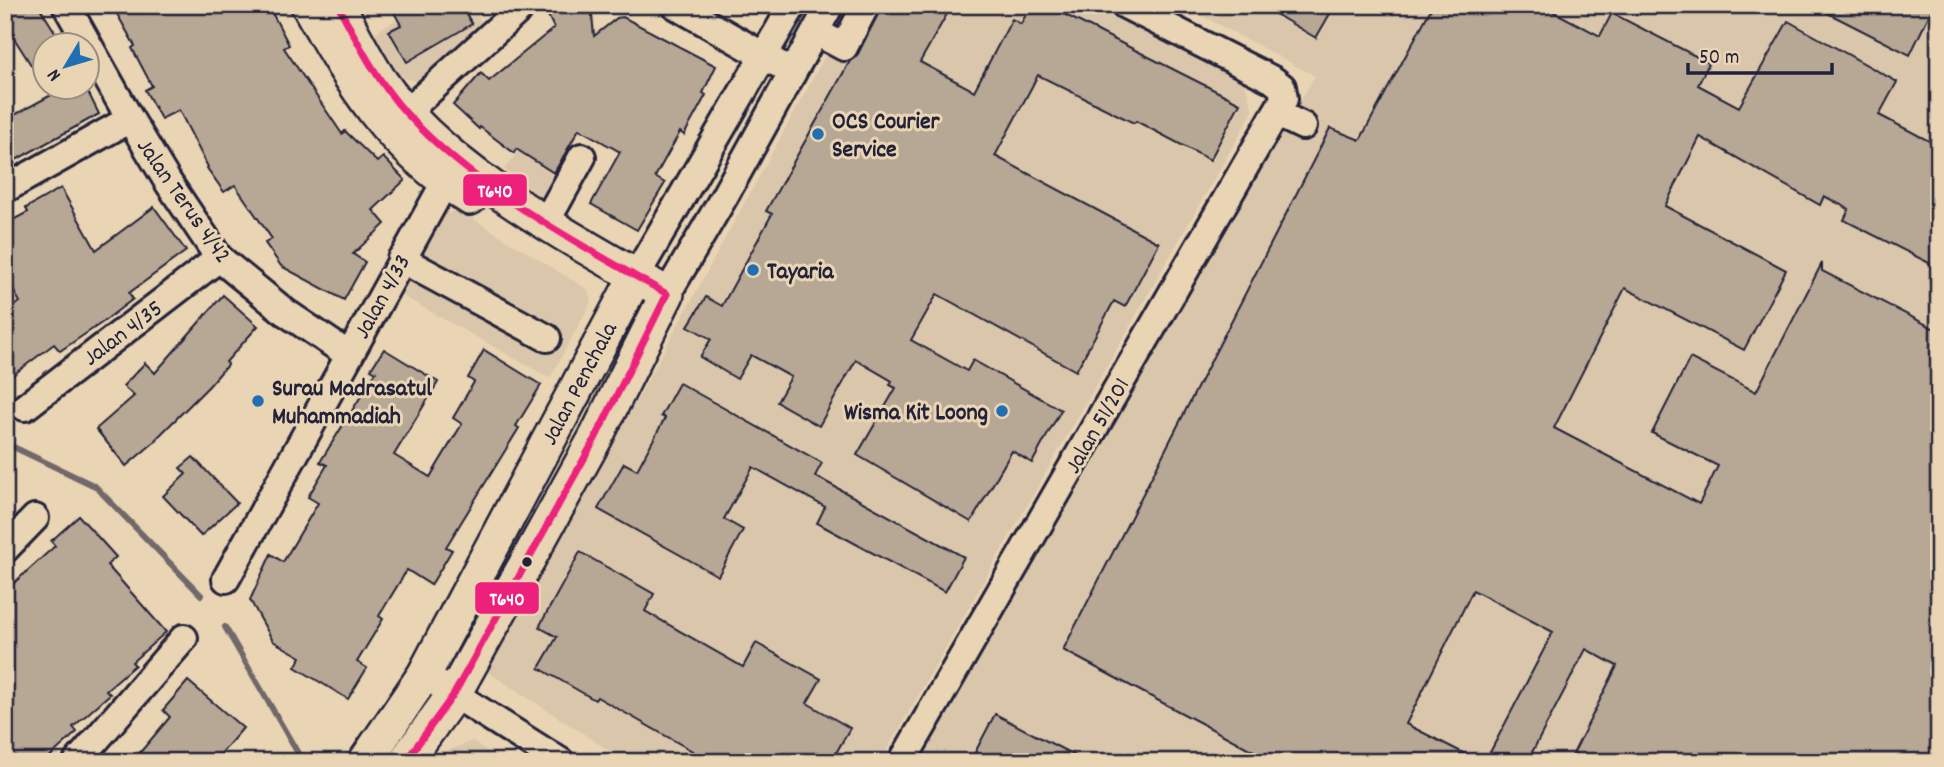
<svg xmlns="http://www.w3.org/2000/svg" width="1944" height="767" viewBox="0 0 1944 767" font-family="Dekko,sans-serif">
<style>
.built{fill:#dac6aa}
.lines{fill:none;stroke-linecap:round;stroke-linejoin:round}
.stream{stroke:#6f6769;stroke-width:6}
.building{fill:#b7a795;stroke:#22223b;stroke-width:2}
.minor-casing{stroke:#22223b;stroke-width:32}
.major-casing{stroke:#22223b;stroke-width:38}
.minor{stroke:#e9d4b3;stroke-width:26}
.major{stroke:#e9d4b3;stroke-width:33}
.bus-1-casing{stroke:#e9d4b3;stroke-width:12}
.bus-1{stroke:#ed207b;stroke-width:7}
.poi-dot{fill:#1f6fb2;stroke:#e9d4b3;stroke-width:2.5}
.bus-dot{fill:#22223b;stroke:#e9d4b3;stroke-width:2.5}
.labels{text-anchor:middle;stroke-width:6;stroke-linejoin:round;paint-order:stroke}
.poi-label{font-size:24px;font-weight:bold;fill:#22223b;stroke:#e9d4b3;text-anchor:start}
.street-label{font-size:24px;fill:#22223b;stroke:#e9d4b3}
.line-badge{stroke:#e9d4b3;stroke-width:2.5}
.badge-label{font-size:19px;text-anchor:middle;font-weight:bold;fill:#fff}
</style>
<rect width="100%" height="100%" fill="#e9d4b3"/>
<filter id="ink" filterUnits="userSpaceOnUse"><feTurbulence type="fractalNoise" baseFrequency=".0143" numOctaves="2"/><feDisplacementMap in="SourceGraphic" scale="14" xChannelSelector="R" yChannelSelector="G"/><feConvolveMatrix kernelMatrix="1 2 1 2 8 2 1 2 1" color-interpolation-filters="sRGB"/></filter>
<g filter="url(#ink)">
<!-- built -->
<g class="built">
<path d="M421,5H471L483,25L421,81L400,78L374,33Z"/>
<path d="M593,5L602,92L542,199L504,169L576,78L542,6Z"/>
<path d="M853,5H1088L1244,80L1253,111L880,762H627L488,672Z"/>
<path d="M1182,5H1939V762H919L1315,76Z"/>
<path d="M457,209L588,290L591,302L550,378L401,295L444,216Z"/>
<path d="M472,741L503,762H433L437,755Z"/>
</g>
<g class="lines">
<!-- stream -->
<g class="stream">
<path d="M5,443L95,486L201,595"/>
<path d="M225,627L303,762"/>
</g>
</g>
<!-- building -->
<g class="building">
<path d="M24,5H38L64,46H46V61L33,68L5,24V17Z"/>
<path d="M112,5H268L289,45L284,48L342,134L345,131L377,162L383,157L405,180L373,210L385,224L353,254L365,262L344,300L281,266L265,243L272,239L235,185L224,192L207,168L208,167L179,110L161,119L145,90L152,86L132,48L135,46Z"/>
<path d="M390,5H461L472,24L407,62L389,31L401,25Z"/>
<path d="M560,5H591L594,36L617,18L623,17L716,66L703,93L706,95L684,135L680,132L655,177L665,183L637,230L591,204L620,152L579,129L554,173L516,149L514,153L480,127L479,129L453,105L481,73L489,81L554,28L546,11Z"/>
<path d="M882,5H952L920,62L974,91L1012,19L1021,24L1031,5H1046L1240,103L1210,160L1136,121L1134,123L1038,75L995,156L1159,243L1125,307L1114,301L1076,371L937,294L911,340L967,371L973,360L1061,410L1032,463L1012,451L971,522L857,455L896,388L890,385L892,381L856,360L819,426L777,402L791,377L751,355L737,379L700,357L711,339L688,326L706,297L722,306L772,214L766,211L850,61L858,54Z"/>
<path d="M1260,5H1335L1316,38Z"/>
<path d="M1433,5H1541L1600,36L1612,13L1709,63L1698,85L1739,107L1788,21L1897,82L1879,115L1939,146V268L1844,220L1849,209L1824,196L1820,205L1700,137L1665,206L1786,270L1744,350L1625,288L1554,428L1699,504L1718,466L1652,433L1690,358L1756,392L1822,263V271L1939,331V762H1569L1617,666L1586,649L1527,762H1485L1553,632L1473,590L1406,724L1481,762H1274L1063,650L1330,128L1360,140Z"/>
<path d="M1812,5H1934L1910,55Z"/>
<path d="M52,88H86L99,114L5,166V120L55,93Z"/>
<path d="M61,188L96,250L154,207L186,251L129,293L133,299L103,322L60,351L54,344L5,381V313L20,302L5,276V224L28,212L26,208Z"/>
<path d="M223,295L258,326L226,362L228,364L209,386L156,439L157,440L126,466L96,429L134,396L123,386L145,363L155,373Z"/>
<path d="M384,349L438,382L394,455L430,477L462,424L453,418L474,382L468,378L484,350L541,385L516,426L519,428L446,547L452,550L431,585L407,570L379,616L383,619L357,662L367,668L348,699L295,667L301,657L273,641L250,600L271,554L283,562L318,503L308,497L327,465L320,462L376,372L371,369Z"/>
<path d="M679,383L822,463L815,476L964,557L945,592L817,523L825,507L753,467L724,519L743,530L718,576L598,509L624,463L637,470L665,418L661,416Z"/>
<path d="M193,457L237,503L201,536L163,496L186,474L180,468Z"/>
<path d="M79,516L116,557L107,565L166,632L132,662L135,665L106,690L110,694L73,727L77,732L44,762H5V591L55,546L51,541Z"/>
<path d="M580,552L654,594L645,611L743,667L756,643L821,679L807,703L850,728L831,762H712L597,697L595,700L539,668L557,637L539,627Z"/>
<path d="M188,681L243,728L214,762H132L170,717L163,710Z"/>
<path d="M995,714L1087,762H970Z"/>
</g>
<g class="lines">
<!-- minor casing -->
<g class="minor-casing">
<g id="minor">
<path d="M66,5L130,119L168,182L219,258L285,312L349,355"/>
<path d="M675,5L780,65"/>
<path d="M816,32L844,47L866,5"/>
<path d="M1276,113L1303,126"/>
<path d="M391,126L524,5"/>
<path d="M5,189L130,119"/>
<path d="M546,222L582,157"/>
<path d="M401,259L547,338"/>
<path d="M636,276L793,5"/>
<path d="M667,294L724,197L830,5"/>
<path d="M25,407L219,258"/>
<path d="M5,549L35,518"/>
<path d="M226,579L455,164"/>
<path d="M424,675L561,762"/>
<path d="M77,762L184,638"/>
<path d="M902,762L1284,99L1282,87L1273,80L1125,5"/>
</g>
</g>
<!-- major casing -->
<g class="major-casing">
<g id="major">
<path d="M308,5C354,87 389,146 470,198"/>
<path d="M338,5C351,30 364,56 379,79C441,171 573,239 667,294L596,437L454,694L405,762"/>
<path d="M365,762L424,675L636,276"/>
</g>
</g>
<!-- minor -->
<use href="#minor" class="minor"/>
<!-- major -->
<use href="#major" class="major"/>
<!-- bus-1 casing -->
<g class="bus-1-casing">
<path id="bus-1" d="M338,5C358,43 377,81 406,113C477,191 576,242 667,294L596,437L454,694L405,762"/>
</g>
<!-- bus-1 -->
<use href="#bus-1" class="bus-1"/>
</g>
</g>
<!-- markers -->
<g class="poi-dot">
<circle cx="818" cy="134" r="7"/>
<circle cx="753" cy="270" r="7"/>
<circle cx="258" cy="401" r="7"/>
<circle cx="1002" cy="411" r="7"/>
</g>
<circle class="bus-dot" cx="527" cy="562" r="6"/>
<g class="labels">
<!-- poi labels -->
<g class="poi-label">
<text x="832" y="128">OCS Courier<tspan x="832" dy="28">Service</tspan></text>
<text x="767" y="278">Tayaria</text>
<text x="272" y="395">Surau Madrasatul<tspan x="272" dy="28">Muhammadiah</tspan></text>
<text x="988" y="419" text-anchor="end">Wisma Kit Loong</text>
</g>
<!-- street labels -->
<g class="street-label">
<text transform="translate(185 200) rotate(55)" y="8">Jalan Terus 4/42</text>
<text transform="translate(381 296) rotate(-61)" y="8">Jalan 4/33</text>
<text transform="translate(122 332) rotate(-37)" y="8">Jalan 4/35</text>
<text transform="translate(578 383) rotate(-62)" y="8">Jalan Penchala</text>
<text transform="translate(1096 425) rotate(-60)" y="8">Jalan 51/201</text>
</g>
</g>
<g class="line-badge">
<rect x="462" y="173" width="66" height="34" rx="7" fill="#ed207b"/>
<rect x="474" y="581" width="66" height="34" rx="7" fill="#ed207b"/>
</g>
<g class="badge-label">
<text x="495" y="197">T640</text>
<text x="507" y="605">T640</text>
</g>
<!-- margin -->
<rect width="1944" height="767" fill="none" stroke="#e9d4b3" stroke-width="28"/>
<rect x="14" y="14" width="1916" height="739" fill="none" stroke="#22223b" stroke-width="2.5" filter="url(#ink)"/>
<!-- north arrow -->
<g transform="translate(66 66) rotate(232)"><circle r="33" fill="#e9d4b3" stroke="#998d83" stroke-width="2"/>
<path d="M0-5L12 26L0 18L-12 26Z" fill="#1f6fb2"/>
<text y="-10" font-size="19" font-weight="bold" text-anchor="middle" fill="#22223b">N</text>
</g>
<!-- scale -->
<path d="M1688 63v10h144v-10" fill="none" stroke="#22223b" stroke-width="3.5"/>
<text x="1699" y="63" font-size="21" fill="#22223b" stroke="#e9d4b3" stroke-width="5" paint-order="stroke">50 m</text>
</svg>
